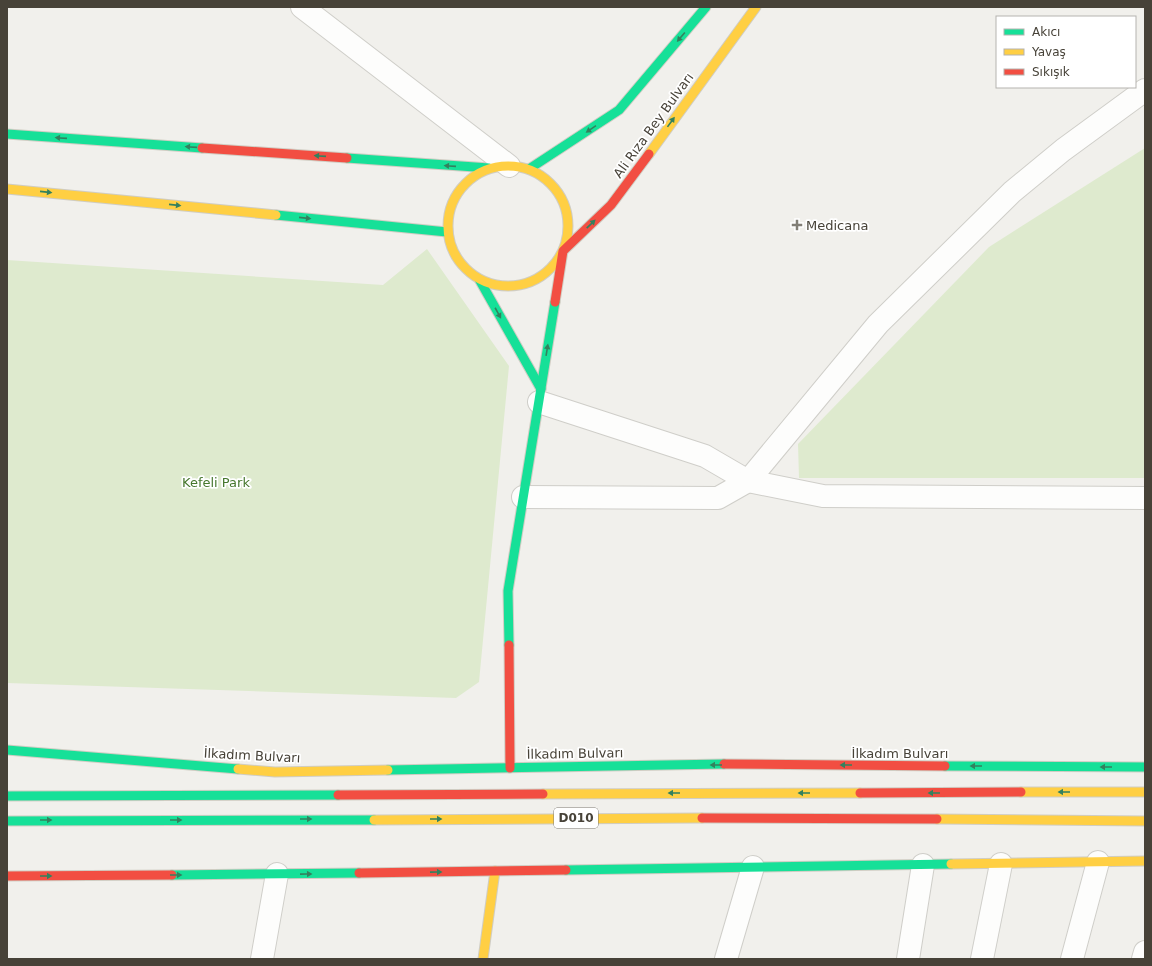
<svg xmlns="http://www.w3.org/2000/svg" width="1152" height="966" viewBox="0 0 1152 966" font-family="'DejaVu Sans',sans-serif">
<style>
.green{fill:#deeace}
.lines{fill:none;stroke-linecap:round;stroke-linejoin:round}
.street-casing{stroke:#cfcec9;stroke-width:24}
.fast-casing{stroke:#d0cdc3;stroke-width:11}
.slow-casing{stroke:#d0cdc3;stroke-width:11}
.jam-casing{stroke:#d0cdc3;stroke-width:11}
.street{stroke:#fdfdfc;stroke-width:22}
.fast{stroke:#16e098;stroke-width:9}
.slow{stroke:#ffcf43;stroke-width:9}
.jam{stroke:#f24e42;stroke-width:9}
.oneway{fill:#33815e}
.poi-dot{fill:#827f77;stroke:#fff;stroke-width:1.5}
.labels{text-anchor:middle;stroke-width:3.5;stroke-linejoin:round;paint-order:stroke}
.shield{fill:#fff;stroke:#7e7b74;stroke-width:1}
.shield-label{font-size:12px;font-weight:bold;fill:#474238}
.street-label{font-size:13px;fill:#474238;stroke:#fff}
.poi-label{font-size:13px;fill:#474238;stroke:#fff;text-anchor:start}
.park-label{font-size:13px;fill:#46772e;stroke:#fff}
</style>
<rect width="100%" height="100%" fill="#f1f0ec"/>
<!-- green -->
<g class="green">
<path d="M1145,148V478H799L798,444L989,247Z"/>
<path d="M427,249L509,366L479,682L456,698L7,683V260L383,285Z"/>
</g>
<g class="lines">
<!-- street casing -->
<g class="street-casing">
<g id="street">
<path d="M302,7L509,166"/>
<path d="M539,402L705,456L748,481L823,496L1145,498"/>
<path d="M523,497L718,498L748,481L878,324L1012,192L1063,150L1145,90"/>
<path d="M262,959L277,874"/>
<path d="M726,959L753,867"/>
<path d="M908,959L923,865"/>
<path d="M982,959L1001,864"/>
<path d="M1072,959L1098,862"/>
<path d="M1143,959L1145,952"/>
</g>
</g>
<!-- fast casing -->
<g class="fast-casing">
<g id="fast">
<path d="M7,134L202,148"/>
<path d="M347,158L489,168"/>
<path d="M529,169L619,110L706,7"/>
<path d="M276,215L447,232"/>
<path d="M479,279L541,389"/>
<path d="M509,645L508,591L555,302"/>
<path d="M7,750L238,769"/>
<path d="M945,766L1145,767"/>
<path d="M388,770L724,764"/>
<path d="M7,796L338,795"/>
<path d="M7,821L374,820"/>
<path d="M566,870L951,864"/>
<path d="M172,875L359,873"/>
</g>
</g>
<!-- slow casing -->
<g class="slow-casing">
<g id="slow">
<path d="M649,154L756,7"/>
<circle cx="508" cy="226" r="60"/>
<path d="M7,189L276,215"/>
<path d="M238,769L275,772L388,770"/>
<path d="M1021,792H1145"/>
<path d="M543,794L860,793"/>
<path d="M937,819L1145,821"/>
<path d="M374,820L702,818"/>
<path d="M951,864L1145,861"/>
<path d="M483,959L495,871"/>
</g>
</g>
<!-- jam casing -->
<g class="jam-casing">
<g id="jam">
<path d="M202,148L347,158"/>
<path d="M555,302L563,251L611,205L649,154"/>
<path d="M509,645L510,768"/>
<path d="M724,764L945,766"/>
<path d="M860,793L1021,792"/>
<path d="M338,795L543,794"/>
<path d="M702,818L937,819"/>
<path d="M359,873L566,870"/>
<path d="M7,876L172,875"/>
</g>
</g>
<!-- street -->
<use href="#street" class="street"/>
<!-- fast -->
<use href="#fast" class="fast"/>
<!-- slow -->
<use href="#slow" class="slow"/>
<!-- jam -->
<use href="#jam" class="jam"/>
</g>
<!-- one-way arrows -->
<defs><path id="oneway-solid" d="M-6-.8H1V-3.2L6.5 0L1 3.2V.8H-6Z"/></defs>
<g class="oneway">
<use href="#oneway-solid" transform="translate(681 37) rotate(130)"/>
<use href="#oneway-solid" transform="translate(671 122) rotate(-54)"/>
<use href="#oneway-solid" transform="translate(591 129) rotate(146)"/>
<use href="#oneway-solid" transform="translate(61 138) rotate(-176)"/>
<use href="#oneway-solid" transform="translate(191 147) rotate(-176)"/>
<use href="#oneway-solid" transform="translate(320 156) rotate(-176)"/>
<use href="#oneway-solid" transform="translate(450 166) rotate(-176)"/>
<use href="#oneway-solid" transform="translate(46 192) rotate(6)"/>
<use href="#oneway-solid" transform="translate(175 205) rotate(6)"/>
<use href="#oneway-solid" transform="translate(305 218) rotate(6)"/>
<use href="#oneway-solid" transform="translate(591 224) rotate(-44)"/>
<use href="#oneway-solid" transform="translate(498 313) rotate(61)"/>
<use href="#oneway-solid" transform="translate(547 350) rotate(-81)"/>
<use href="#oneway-solid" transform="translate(716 765) rotate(-180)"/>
<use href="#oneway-solid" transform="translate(846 765) rotate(-180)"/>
<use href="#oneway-solid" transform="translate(976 766) rotate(-180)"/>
<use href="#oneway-solid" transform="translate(1106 767) rotate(-180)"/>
<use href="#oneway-solid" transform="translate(1064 792) rotate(180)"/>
<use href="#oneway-solid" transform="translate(674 793) rotate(180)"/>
<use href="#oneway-solid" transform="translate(804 793) rotate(180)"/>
<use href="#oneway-solid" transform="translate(934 793) rotate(180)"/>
<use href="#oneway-solid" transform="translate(306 819)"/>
<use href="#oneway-solid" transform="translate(436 819)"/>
<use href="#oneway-solid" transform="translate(46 820)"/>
<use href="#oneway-solid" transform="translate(176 820)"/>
<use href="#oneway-solid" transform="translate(436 872) rotate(-1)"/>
<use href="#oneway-solid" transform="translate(306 874) rotate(-1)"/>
<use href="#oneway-solid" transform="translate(176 875)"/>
<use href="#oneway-solid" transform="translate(46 876)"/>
</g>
<!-- markers -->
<path class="poi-dot" d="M795 219h4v4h4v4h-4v4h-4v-4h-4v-4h4z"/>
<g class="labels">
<!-- shield labels -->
<rect class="shield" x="554" y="808" width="44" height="20" rx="3"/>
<g class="shield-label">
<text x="576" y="822">D010</text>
</g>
<!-- street labels -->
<g class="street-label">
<text transform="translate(653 125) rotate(-54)" y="5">Ali Rıza Bey Bulvarı</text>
<text transform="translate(575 753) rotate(-1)" y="5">İlkadım Bulvarı</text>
<text x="900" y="758">İlkadım Bulvarı</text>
<text transform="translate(252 755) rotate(3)" y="5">İlkadım Bulvarı</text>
</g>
<!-- poi labels -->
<g class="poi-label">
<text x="806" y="230">Medicana</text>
</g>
<!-- park labels -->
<g class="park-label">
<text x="216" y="487">Kefeli Park</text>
</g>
</g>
<!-- border -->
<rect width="1152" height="966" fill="none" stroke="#474238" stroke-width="16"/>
<!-- legend -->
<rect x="996" y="16" width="140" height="72" fill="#ffffff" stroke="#b5b3af"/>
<rect x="1004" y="29" width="20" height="6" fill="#16e098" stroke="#b5b3af"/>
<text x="1032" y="36" font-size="12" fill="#474238">Akıcı</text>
<rect x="1004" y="49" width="20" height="6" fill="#ffcf43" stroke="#b5b3af"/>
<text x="1032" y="56" font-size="12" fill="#474238">Yavaş</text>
<rect x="1004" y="69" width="20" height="6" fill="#f24e42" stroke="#b5b3af"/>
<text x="1032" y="76" font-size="12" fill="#474238">Sıkışık</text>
</svg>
